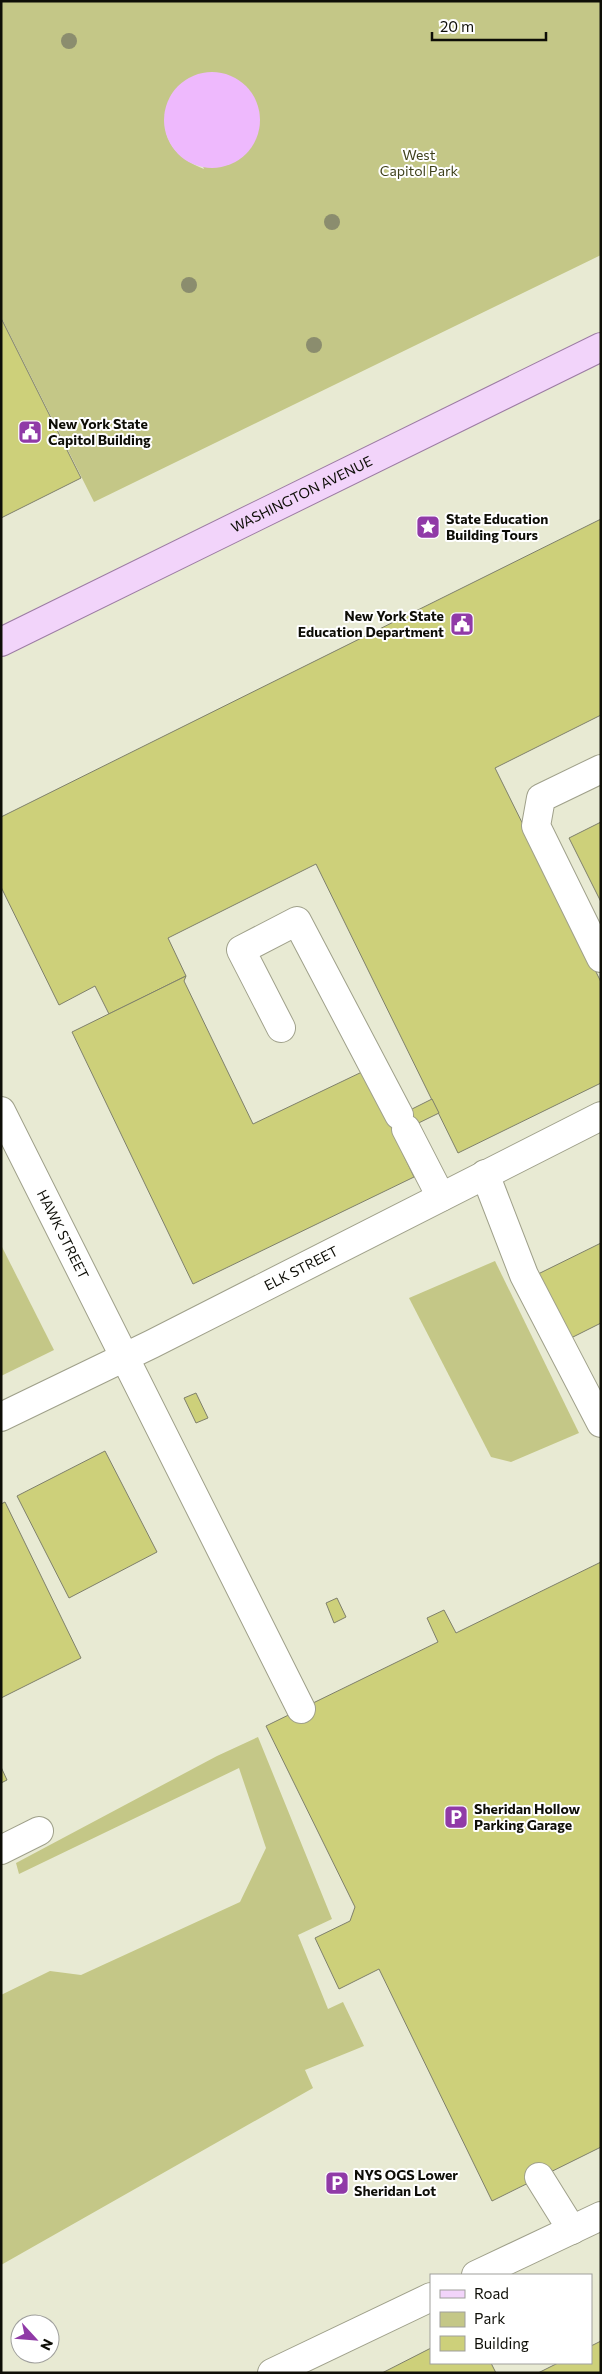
<svg xmlns="http://www.w3.org/2000/svg" width="602" height="2374" viewBox="0 0 602 2374" font-family="Commissioner,sans-serif">
<style>
.green{fill:#c4c787;fill-rule:evenodd}
.water{fill:#eeb9fd}
.building{fill:#cdd07a;stroke:#7f806b}
.lines{fill:none;stroke-linecap:round;stroke-linejoin:round}
.minor-casing{stroke:#9fa08a;stroke-width:30}
.major-casing{stroke:#9c7ca3;stroke-width:30}
.minor{stroke:#fff;stroke-width:28}
.major{stroke:#f2d4fa;stroke-width:28}
.tree{fill:#8b8d6e}
.labels{text-anchor:middle;stroke-width:4;stroke-linejoin:round;paint-order:stroke}
.park-label{font-size:14px;fill:#3f411c;stroke:#fff}
.poi-label{font-size:14px;font-weight:bold;fill:#0e0e07;stroke:#fff;text-anchor:start}
.street-label{font-size:14px;fill:#0e0e07;stroke:#fff}
</style>
<rect width="100%" height="100%" fill="#e8ead3"/>
<!-- green -->
<g class="green">
<path d="M1,1H601V255L94,502L1,317ZM172,94L204,169C168,155 156,129 172,94Z"/>
<path d="M1,1245L54,1350L1,1376Z"/>
<path d="M495,1261L579,1433L511,1462L491,1457L409,1298Z"/>
<path d="M258,1737L332,1919L298,1935L328,2009L343,2002L364,2046L305,2070L313,2088L1,2265V1995L50,1971L81,1975L240,1902L266,1848L239,1768L19,1874L16,1863L217,1756Z"/>
</g>
<!-- water -->
<circle class="water" cx="212" cy="120" r="48"/>
<!-- building -->
<g class="building">
<path d="M1,318L81,478L1,518Z"/>
<path d="M601,519V715L495,768L601,982V1083L458,1153L316,864L168,938L186,976L109,1014L95,986L59,1005L1,887V817Z"/>
<path d="M601,822V902L569,838Z"/>
<path d="M186,976L184,981L253,1124L364,1071L388,1121L432,1099L439,1113L394,1135L414,1177L193,1284L72,1032Z"/>
<path d="M601,1243V1323L563,1342L532,1277Z"/>
<path d="M196,1393L208,1418L196,1423L184,1398Z"/>
<path d="M105,1451L157,1552L69,1598L17,1496Z"/>
<path d="M5,1502L81,1658L1,1698V1504Z"/>
<path d="M601,1562V2147L492,2201L379,1969L339,1989L315,1938L350,1921L355,1907L266,1726L438,1642L427,1618L444,1610L456,1633Z"/>
<path d="M337,1598L346,1617L334,1623L326,1603Z"/>
<path d="M1,1767L7,1780L1,1783Z"/>
<path d="M601,2341V2373H538L558,2363H591V2346Z"/>
<path d="M431,2348V2363H491L496,2373H382Z"/>
</g>
<g class="lines">
<!-- minor casing -->
<g class="minor-casing">
<g id="minor">
<path d="M601,769L541,798L536,826L601,958"/>
<path d="M281,1028L241,950L297,921L399,1115"/>
<path id="s1" d="M1,1111L301,1709"/>
<path d="M406,1129L441,1197"/>
<path d="M485,1174L524,1275L601,1423"/>
<path id="s2" d="M1,1417L152,1344L601,1116"/>
<path d="M1,1850L39,1831"/>
<path d="M539,2177L572,2230"/>
<path d="M476,2275L601,2216"/>
<path d="M272,2373L431,2297"/>
</g>
</g>
<!-- major casing -->
<g class="major-casing">
<g id="major">
<path id="s3" d="M1,642L601,347"/>
</g>
</g>
<!-- minor -->
<use href="#minor" class="minor"/>
<!-- major -->
<use href="#major" class="major"/>
</g>
<!-- trees -->
<g class="tree">
<circle cx="69" cy="41" r="8"/>
<circle cx="332" cy="222" r="8"/>
<circle cx="189" cy="285" r="8"/>
<circle cx="314" cy="345" r="8"/>
</g>
<!-- icons -->
<defs>
<g id="civic-square" transform="scale(1.25)"><rect x="-9" y="-9" width="18" height="18" rx="4" fill="#903aa7" stroke="#fff"/><path d="M-.6-6.5H3V-4.5H.6V-3L4-1V1h2V6H-6V1h2V-1L-.6-3ZM-1.2 2.5V6h2.4V2.5Z" fill="#fff"/></g>
<g id="sight-square" transform="scale(1.25)"><rect x="-9" y="-9" width="18" height="18" rx="4" fill="#903aa7" stroke="#fff"/><path d="M0-6L1.8-2.2L6-1.7L2.9 1.2L3.7 5.4L0 3.3L-3.7 5.4L-2.9 1.2L-6-1.7L-1.8-2.2Z" fill="#fff"/></g>
<g id="parking-square" transform="scale(1.25)"><rect x="-9" y="-9" width="18" height="18" rx="4" fill="#903aa7" stroke="#fff"/><path d="M-3.5-5.5H1a3.5 3.5 0 0 1 0 7H-1V5.5H-3.5ZM-1-3.4V-.6H.8a1.4 1.4 0 0 0 0-2.8Z" fill="#fff"/></g>
</defs>
<g fill-rule="evenodd">
<use href="#civic-square" x="30" y="432"/>
<use href="#sight-square" x="428" y="527"/>
<use href="#civic-square" x="462" y="624"/>
<use href="#parking-square" x="456" y="1817"/>
<use href="#parking-square" x="337" y="2183"/>
</g>
<g class="labels">
<!-- park labels -->
<g class="park-label">
<text x="419" y="160">West<tspan x="419" dy="16">Capitol Park</tspan></text>
</g>
<!-- poi labels -->
<g class="poi-label">
<text x="48" y="429">New York State<tspan x="48" dy="16">Capitol Building</tspan></text>
<text x="446" y="524">State Education<tspan x="446" dy="16">Building Tours</tspan></text>
<text x="444" y="621" text-anchor="end">New York State<tspan x="444" dy="16">Education Department</tspan></text>
<text x="474" y="1814">Sheridan Hollow<tspan x="474" dy="16">Parking Garage</tspan></text>
<text x="354" y="2180">NYS OGS Lower<tspan x="354" dy="16">Sheridan Lot</tspan></text>
</g>
<!-- street labels -->
<g class="street-label">
<text dy="5" stroke="none"><textPath href="#s3" startOffset="335">WASHINGTON AVENUE</textPath></text>
<text dy="5" stroke="none"><textPath href="#s1" startOffset="138">HAWK STREET</textPath></text>
<text dy="5" stroke="none"><textPath href="#s2" startOffset="335">ELK STREET</textPath></text>
</g>
</g>
<!-- border -->
<rect width="602" height="2374" fill="none" stroke="#0e0e07" stroke-width="5"/>
<!-- legend -->
<rect x="430" y="2274" width="162" height="90" fill="#ffffff" stroke="#9f9f9c"/>
<rect x="440" y="2290" width="25" height="8" fill="#f2d4fa" stroke="#9f9f9c"/>
<text x="474" y="2299" font-size="15" fill="#0e0e07">Road</text>
<rect x="440" y="2312" width="25" height="15" fill="#c4c787" stroke="#9f9f9c"/>
<text x="474" y="2324" font-size="15" fill="#0e0e07">Park</text>
<rect x="440" y="2336" width="25" height="15" fill="#cdd07a" stroke="#9f9f9c"/>
<text x="474" y="2349" font-size="15" fill="#0e0e07">Building</text>
<!-- north arrow -->
<g transform="translate(35 2339) rotate(116)"><circle r="24" fill="#ffffff" stroke="#9f9f9c"/>
<path d="M0-4L9 19L0 12L-9 19Z" fill="#903aa7"/>
<text y="-8" font-size="14" font-weight="bold" text-anchor="middle" fill="#0e0e07">N</text>
</g>
<!-- scale -->
<path d="M432 32v8h114v-8" fill="none" stroke="#0e0e07" stroke-width="2.5"/>
<text x="440" y="32" font-size="15" fill="#0e0e07" stroke="#ffffff" stroke-width="4" paint-order="stroke">20 m</text>
</svg>
